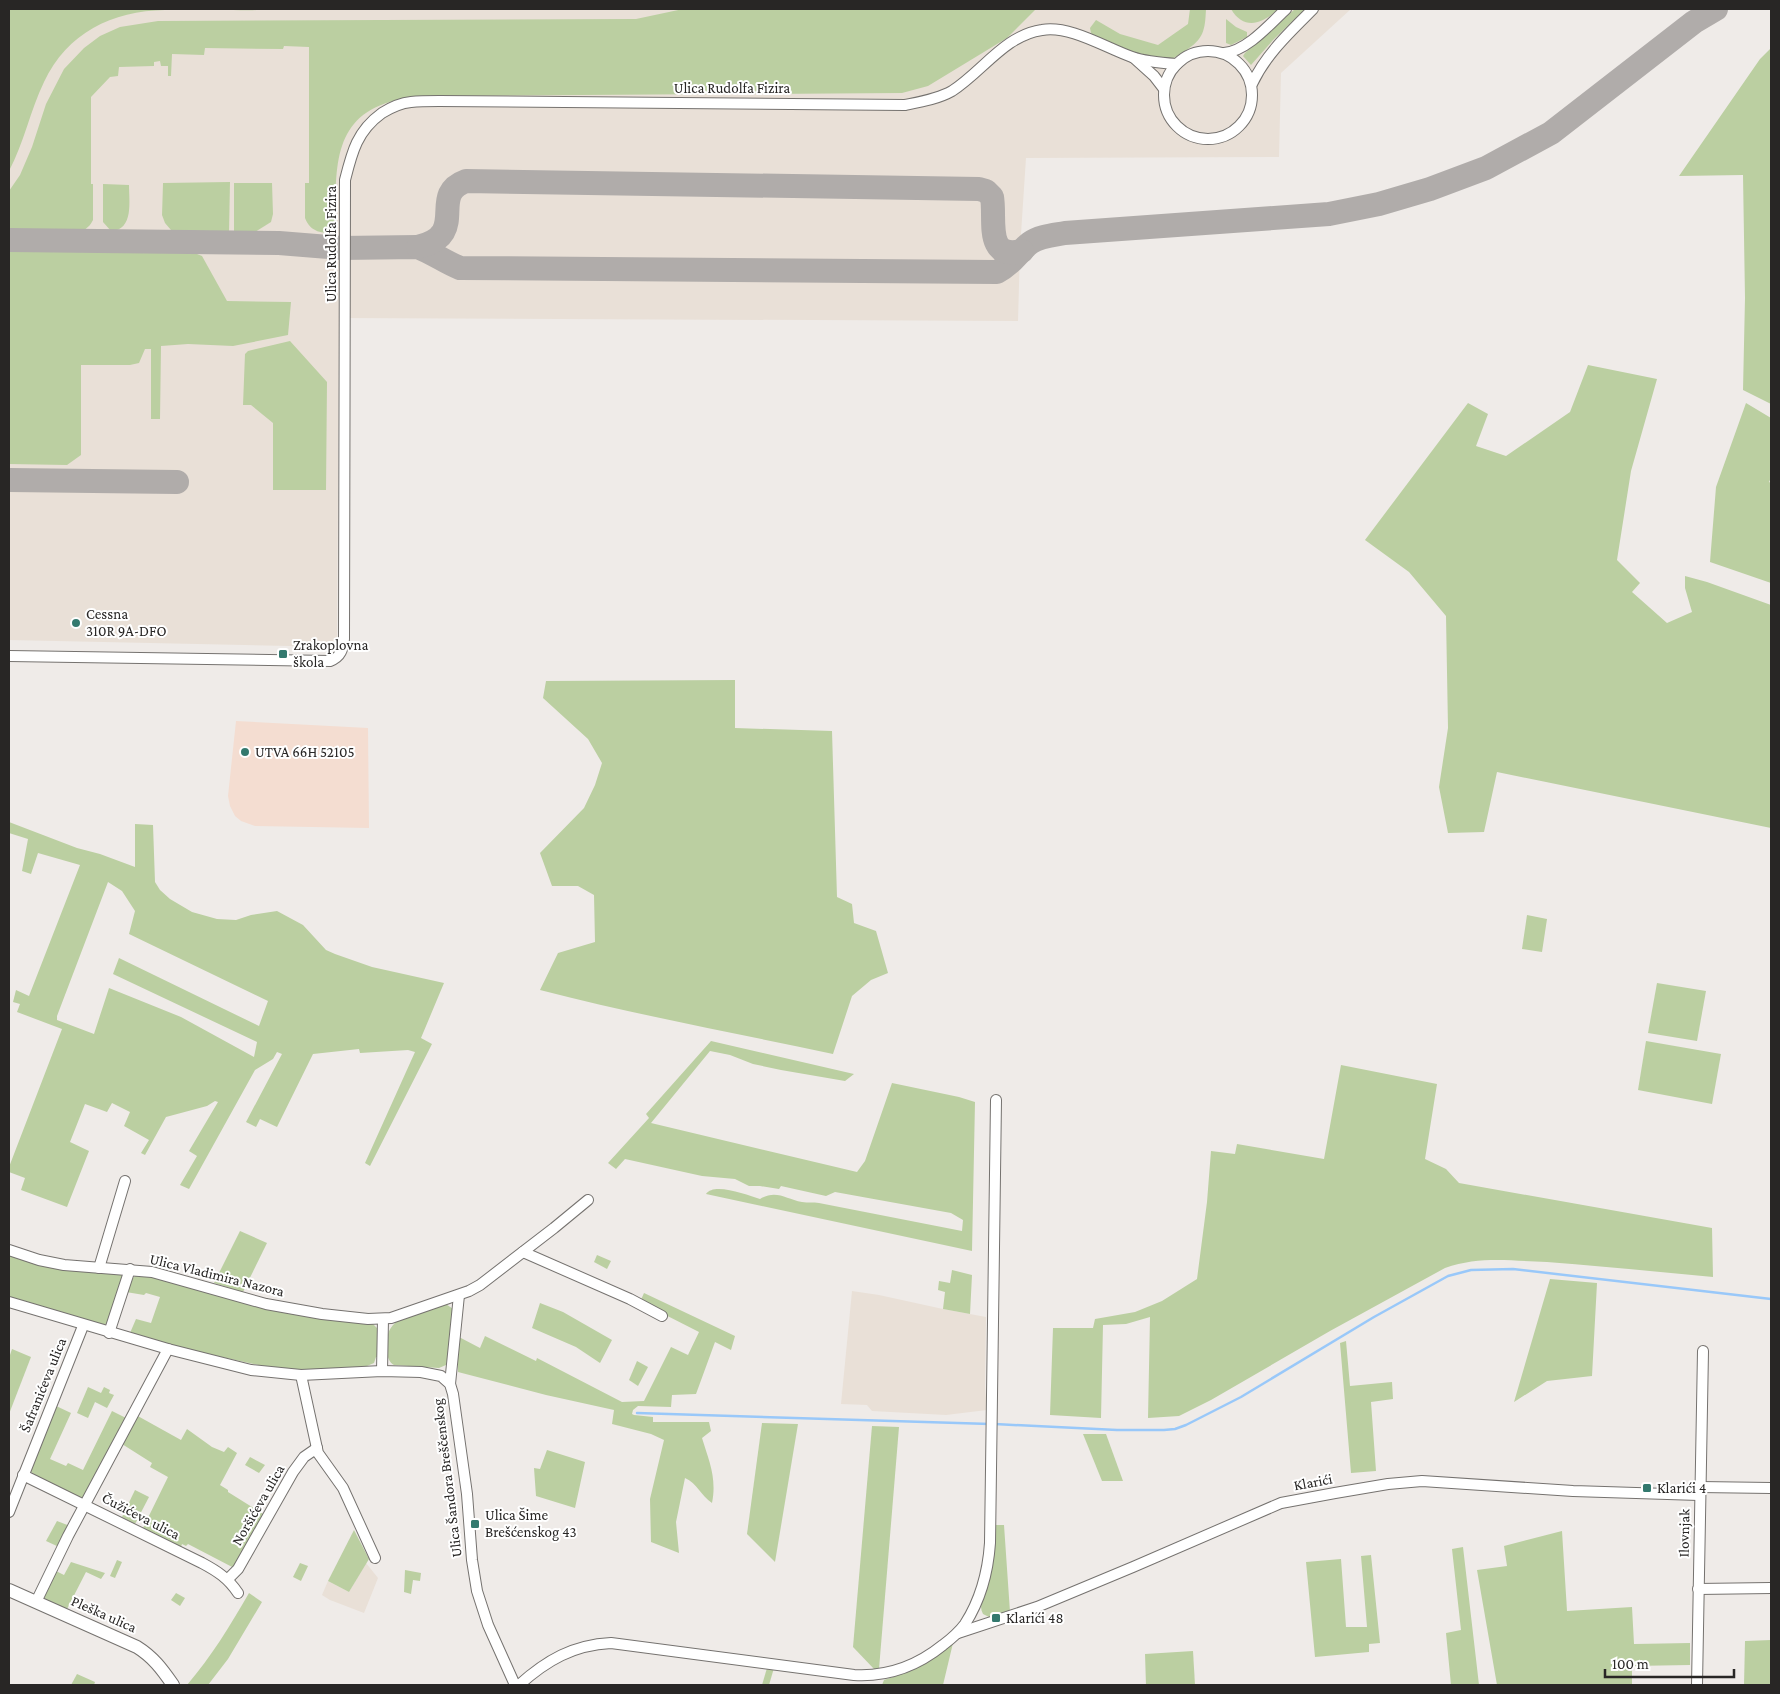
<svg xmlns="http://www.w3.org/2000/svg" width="1780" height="1694" viewBox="0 0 1780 1694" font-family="'Crimson Pro',serif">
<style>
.built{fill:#e9e0d7}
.education{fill:#f4ddd1}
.green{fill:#bbcfa1;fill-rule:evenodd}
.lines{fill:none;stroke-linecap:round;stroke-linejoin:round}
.stream{stroke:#99c8f9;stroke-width:2.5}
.taxiway{stroke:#b0acaa;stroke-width:24}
.minor-casing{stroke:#75726f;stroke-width:12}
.tertiary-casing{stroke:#75726f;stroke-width:14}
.minor{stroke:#fff;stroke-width:10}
.tertiary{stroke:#fff;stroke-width:12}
.poi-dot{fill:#33796e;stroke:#fff;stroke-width:2}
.labels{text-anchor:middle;stroke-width:4;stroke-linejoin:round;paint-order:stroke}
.street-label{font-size:15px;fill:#282625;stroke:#fff}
.poi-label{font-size:15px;fill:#282625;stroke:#fff;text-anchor:start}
</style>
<rect width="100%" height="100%" fill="#efebe8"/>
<!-- built -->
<g class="built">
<path d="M9,9H1351L1281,73L1279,157L1026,158L1020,249L1018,321L339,318L337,647L9,640Z"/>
<path d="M852,1291L879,1295L943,1309L986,1317L985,1386L987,1410L946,1415L872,1411L867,1405L841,1404Z"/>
<path d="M366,1563L378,1578L364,1613L330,1600L322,1595L328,1581L349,1592Z"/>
</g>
<!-- education -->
<path class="education" d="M236,721L368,728L369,828L255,826L241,821L235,816L230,806L228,796Z"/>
<!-- green -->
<g class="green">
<path d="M9,9H264C255,11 243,10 233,10C210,10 188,10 165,10C112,11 67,33 44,82C30,111 24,143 9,171Z"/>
<path d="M683,9H1036L1007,38L928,86L902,93L422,96C331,104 335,159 336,233C322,233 311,233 305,218V183H309V47L284,46L283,49L205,48L204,55L172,54L171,76H168V66H161L160,61L154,62V66L119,67L118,76L110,77L91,97V184H93V220C89,228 84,231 75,233L9,231V191L20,175L32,147L46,104L64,69L84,48L100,36L120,27L158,21L636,19Z"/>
<path d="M1190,9H1206C1205,30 1204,39 1185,51C1179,54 1174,59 1168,60C1146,64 1114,45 1094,36L1091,33L1090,28L1096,20L1120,34L1158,45L1188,24Z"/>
<path d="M1231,9H1278C1263,24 1244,31 1231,9Z"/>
<path d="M1295,9H1305L1273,40L1251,65L1243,56L1245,53Z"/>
<path d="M1226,19L1236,27L1247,32V37L1231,45L1226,43Z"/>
<path d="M1771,48V404L1743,390L1745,298L1743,175L1679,176L1760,59Z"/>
<path d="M230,182L229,233L182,232L171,230L165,223L162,215L163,183Z"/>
<path d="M234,183H272L273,214L271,222L255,232L234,233Z"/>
<path d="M103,184L129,185C129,201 134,230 111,231L103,222Z"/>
<path d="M9,249L192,252L202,256L227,301L291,302L288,335L233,346L188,344L161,346L160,419H151V349H145L139,363L130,365H81V455L67,465L9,464Z"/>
<path d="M290,341L327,382L326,490H273V423L251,405H243L245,354L248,351Z"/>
<path d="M1588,365L1657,379L1631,471L1617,560L1640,583L1632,592L1667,623L1692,612L1685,588V576L1707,582L1771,605V828L1497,772L1484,832L1448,833L1439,787L1448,728L1446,616L1409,572L1365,540L1468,403L1488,414L1476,446L1506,456L1570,412Z"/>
<path d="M1746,403L1771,418V478L1769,482L1771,483V583L1710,562L1716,487Z"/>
<path d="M735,680V728L832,731L837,897L852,904L854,923L876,931L888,973L871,980L852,996L833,1054C735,1033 637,1015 540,990L558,953L595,942L594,895L578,886H552L540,853L584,808L595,785L602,763L588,739L543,698L546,681Z"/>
<path d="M9,822L77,848L100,854L135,867V824L153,825L155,882L160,890L170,899L192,912L217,919L236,920L251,915L277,911L303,925L326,950L335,954L372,967L444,983L421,1038L432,1044L370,1166L365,1163L415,1052L408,1050L360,1053L359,1049L313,1054L277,1127L260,1119L256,1127L246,1122L282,1054L277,1052L273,1059L255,1070L189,1189L180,1185L197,1156L189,1151L218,1102L215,1101L207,1106L166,1117L145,1155L141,1153L149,1140L124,1126L130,1112L112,1103L107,1112L85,1104L70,1142L89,1151L67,1207L21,1190L25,1178L9,1172V1167L62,1029L17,1012L20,1004L13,1002L16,990L29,996L80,865L38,853L31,874L22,871L28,839L9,833ZM108,882L122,891L135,911L129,934L268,1001L259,1026L119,958L113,974L257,1042L254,1057L181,1017L109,988L94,1034L57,1020V1016Z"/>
<path d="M1527,915L1547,919L1542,952L1522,949Z"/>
<path d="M1657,983L1706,991L1697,1041L1648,1033Z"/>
<path d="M711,1041L854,1074L845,1081L781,1070L753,1064L730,1055L710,1051L651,1123L857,1172L865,1161L892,1083L959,1097L975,1102L972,1251L706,1194C714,1182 747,1195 760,1199C776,1189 786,1199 802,1202C808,1203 813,1202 819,1203L962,1231L963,1220L951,1213L835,1192L826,1196L781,1186L779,1189L760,1186H749L735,1179L702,1176L625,1159L616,1169L608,1163L649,1118L646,1114Z"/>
<path d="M1646,1041L1721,1054L1712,1104L1638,1090Z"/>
<path d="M1341,1065L1437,1084L1425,1159L1446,1169L1459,1183L1712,1228L1713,1277C1658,1272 1602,1266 1547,1262C1510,1261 1480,1256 1445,1268L1330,1331L1211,1400L1179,1416L1148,1418L1150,1317L1126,1324L1103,1325L1101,1418L1050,1415L1053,1328H1093L1095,1319L1135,1312L1162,1301L1197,1279L1207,1202L1211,1151L1235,1154L1237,1144L1324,1159Z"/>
<path d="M240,1231L267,1243L243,1292L214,1283Z"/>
<path d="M9,1253L121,1274L123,1278L109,1321L104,1326L9,1298Z"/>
<path d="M597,1255L611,1261L607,1269L594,1262Z"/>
<path d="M952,1270L972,1275L970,1314L943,1309L945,1292L938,1290L939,1281L950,1283Z"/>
<path d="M137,1274H142L373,1324L380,1331L379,1357H376L374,1363L367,1366L366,1368L300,1371L277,1369L171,1346L130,1333L136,1319L151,1323L160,1297L146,1293L144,1295L126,1292L131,1280Z"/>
<path d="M1550,1279L1597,1283L1592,1376L1547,1381L1514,1402Z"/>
<path d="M644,1293L735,1336L731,1350L715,1342L696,1394L672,1395L671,1407L638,1406L633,1410L632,1414L634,1415L653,1417V1422H709L711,1431L702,1438C709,1461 717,1478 712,1503C701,1496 697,1483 685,1478L676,1522L679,1553L651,1542L650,1499L664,1440L651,1434L612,1424L614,1410L546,1395L458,1372V1362H456L459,1337L480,1348L485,1336L536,1361L537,1358L622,1402L644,1401L671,1347L688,1355L699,1332L640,1302Z"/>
<path d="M540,1303L563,1312L612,1340L600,1363L576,1347L532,1328Z"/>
<path d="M442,1304H446L453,1309L450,1359L447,1360L446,1365L439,1368L394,1365C385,1360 386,1344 388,1335C389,1329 393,1325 397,1321Z"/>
<path d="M1346,1341L1350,1386L1392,1382L1393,1399L1371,1402L1376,1471L1351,1473L1340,1343Z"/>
<path d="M12,1349L31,1357L9,1414V1358Z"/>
<path d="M637,1361L648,1367L638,1386L629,1380Z"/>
<path d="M88,1387L101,1393L104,1387L110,1390L109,1393L114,1395L107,1408L95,1402L88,1418L77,1413Z"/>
<path d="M54,1405L71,1413L50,1459L66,1466L68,1463L83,1470L112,1411L128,1419L83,1500L37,1477L28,1469Z"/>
<path d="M136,1415L181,1440L187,1429L212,1447L224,1452L228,1447L237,1453L220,1485L228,1490V1492L265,1515L236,1569L188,1544L186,1546L182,1544L181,1547L143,1528L168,1477L150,1467L152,1463L122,1444Z"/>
<path d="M762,1423L798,1424L775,1562L747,1534Z"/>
<path d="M872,1426L899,1427L879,1669L875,1670L853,1647Z"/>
<path d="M1083,1434H1106L1123,1481H1102Z"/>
<path d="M547,1450L585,1462L575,1508L536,1496L534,1468L540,1469Z"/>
<path d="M250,1457L265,1465L259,1473L245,1465Z"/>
<path d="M135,1490L149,1497L135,1524L122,1517Z"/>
<path d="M57,1521L70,1526L59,1547L46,1541Z"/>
<path d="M995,1525H1004L1010,1612L989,1617L983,1614C978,1604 984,1598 987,1588C994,1569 993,1545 995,1525Z"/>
<path d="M354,1530L369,1559L349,1592L328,1581Z"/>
<path d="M1562,1531L1567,1611L1632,1607L1634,1644L1690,1643V1665L1632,1666V1685H1497L1477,1570L1507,1566L1504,1546Z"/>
<path d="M1463,1547L1479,1685H1451L1446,1633L1461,1630L1452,1549Z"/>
<path d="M1371,1555L1380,1643L1369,1644V1652L1315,1657L1306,1562L1341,1559L1346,1627H1367L1361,1556Z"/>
<path d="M117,1560L122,1562L115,1578L110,1576Z"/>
<path d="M71,1562L105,1573L101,1579L86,1572L66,1611L47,1602L43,1595L54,1570L64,1575Z"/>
<path d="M300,1563L308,1566L301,1581L293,1577Z"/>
<path d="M405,1570L421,1573L420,1581L413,1580L411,1594L404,1592Z"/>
<path d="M176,1593L185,1598L180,1606L171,1600Z"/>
<path d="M249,1593L262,1602L228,1659L208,1685H187C211,1657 230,1626 249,1593Z"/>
<path d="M1771,1640V1685H1744L1745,1641Z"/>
<path d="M953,1643L943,1685H882L884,1680C911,1672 932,1661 953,1643Z"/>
<path d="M1193,1651L1195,1685H1146L1145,1654Z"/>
<path d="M767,1668H774L769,1685H762Z"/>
<path d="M77,1674L95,1682L94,1685H71Z"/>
</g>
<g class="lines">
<!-- stream -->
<g class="stream">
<path d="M637,1413L990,1424"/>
<path d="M995,1424L1117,1430H1164L1175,1429L1186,1425L1241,1397L1374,1317L1448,1276L1471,1270L1513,1269L1771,1299"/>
</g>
<!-- taxiway -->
<g class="taxiway">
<path d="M9,240L279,243L341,248L418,247C433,253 445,262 460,268L997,272C1014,263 1017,253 1030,243C1039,236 1054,235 1065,233L1329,214L1379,204L1430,189L1486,168L1551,133L1694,22L1716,9"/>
<path d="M418,247C471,234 427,195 466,181L979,189L986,191L992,197C996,219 984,260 1022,251"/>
<path d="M9,480L177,482"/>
</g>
<!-- minor casing -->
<g class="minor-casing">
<g id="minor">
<circle cx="1208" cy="95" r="44"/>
<path d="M1224,53C1247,51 1270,24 1286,9"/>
<path d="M1134,58L1154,76L1164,89"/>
<path d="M1252,84C1266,54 1290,32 1313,9"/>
<path d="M9,656L330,661C341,657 343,649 344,639L345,180C352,152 357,131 382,113C390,108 401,103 411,102C420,101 429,101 439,101L905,105C920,102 938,99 952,91C982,72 1005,35 1042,30C1070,25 1106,48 1132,57C1146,62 1162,63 1177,64"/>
<path d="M9,1250L39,1260L64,1265L152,1272L266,1304L322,1314L368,1319L391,1318L469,1291L480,1285L554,1228L588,1200"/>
<path d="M523,1252L630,1299L662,1316"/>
<path d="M99,1268L125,1181"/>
<path d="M9,1302L168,1349L251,1370L301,1375L382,1371L421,1372L441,1376L450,1384L453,1394L467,1494L472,1560L477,1591L488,1625L515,1685"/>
<path d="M109,1333L130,1269"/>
<path d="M382,1371L383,1319"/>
<path d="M301,1375L318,1453L343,1488L375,1558"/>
<path d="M450,1384L459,1295"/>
<path d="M23,1475L202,1563C217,1571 228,1578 238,1593"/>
<path d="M1700,1487L1771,1488"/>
<path d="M9,1512L83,1326"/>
<path d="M228,1579L238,1569L293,1472L304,1457L317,1448"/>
<path d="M1698,1589L1771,1588"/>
<path d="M36,1602L68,1536L168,1349"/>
<path d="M958,1633L1037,1607L1133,1567L1281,1503L1335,1493L1388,1484L1422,1481L1573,1491L1699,1495"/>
<path d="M519,1685C547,1660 573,1645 611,1643L854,1675C888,1677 917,1666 943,1645C951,1639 959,1632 965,1624C981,1599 988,1572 990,1543L996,1100"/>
<path d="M1697,1685L1703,1351"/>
</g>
</g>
<!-- tertiary casing -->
<g class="tertiary-casing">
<path id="tertiary" d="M9,1590L137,1647C153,1657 162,1669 173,1685"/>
</g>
<!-- minor -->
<use href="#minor" class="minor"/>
<!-- tertiary -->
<use href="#tertiary" class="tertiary"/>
</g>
<!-- markers -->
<g class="poi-dot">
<circle cx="76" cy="623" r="5"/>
<rect x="278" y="649" width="10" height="10" rx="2.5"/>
<circle cx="245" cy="752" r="5"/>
<rect x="1642" y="1483" width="10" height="10" rx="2.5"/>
<rect x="470" y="1519" width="10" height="10" rx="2.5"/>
<rect x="991" y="1613" width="10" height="10" rx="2.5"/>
</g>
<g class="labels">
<!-- street labels -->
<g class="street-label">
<text x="732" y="93">Ulica Rudolfa Fizira</text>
<text transform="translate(331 244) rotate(-90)" y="5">Ulica Rudolfa Fizira</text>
<text transform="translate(217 1275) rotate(14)" y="5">Ulica Vladimira Nazora</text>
<text transform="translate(43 1385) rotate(-68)" y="5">Šafranićeva ulica</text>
<text transform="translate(447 1478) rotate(-97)" y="5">Ulica Šandora Breščenskog</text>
<text transform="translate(1313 1482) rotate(-11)" y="5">Klarići</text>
<text transform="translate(258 1505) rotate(-60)" y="5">Noršićeva ulica</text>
<text transform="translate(141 1516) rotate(27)" y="5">Čužićeva ulica</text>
<text transform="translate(1684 1533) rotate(-89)" y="5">Ilovnjak</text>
<text transform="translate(104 1614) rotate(24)" y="5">Pleška ulica</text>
</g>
<!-- poi labels -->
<g class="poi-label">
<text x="86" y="619">Cessna<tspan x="86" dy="17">310R 9A-DFO</tspan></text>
<text x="293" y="650">Zrakoplovna<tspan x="293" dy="17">škola</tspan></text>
<text x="255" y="757">UTVA 66H 52105</text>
<text x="1657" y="1493">Klarići 4</text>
<text x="485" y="1520">Ulica Šime<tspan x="485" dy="17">Brešćenskog 43</tspan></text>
<text x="1006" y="1623">Klarići 48</text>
</g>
</g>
<!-- border -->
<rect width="1780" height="1694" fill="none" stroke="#282625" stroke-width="20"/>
<!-- scale -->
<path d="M1605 1669v8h129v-8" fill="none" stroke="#282625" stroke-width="2.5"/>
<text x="1612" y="1669" font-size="15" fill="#282625" stroke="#ffffff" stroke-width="4" paint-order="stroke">100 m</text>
</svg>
